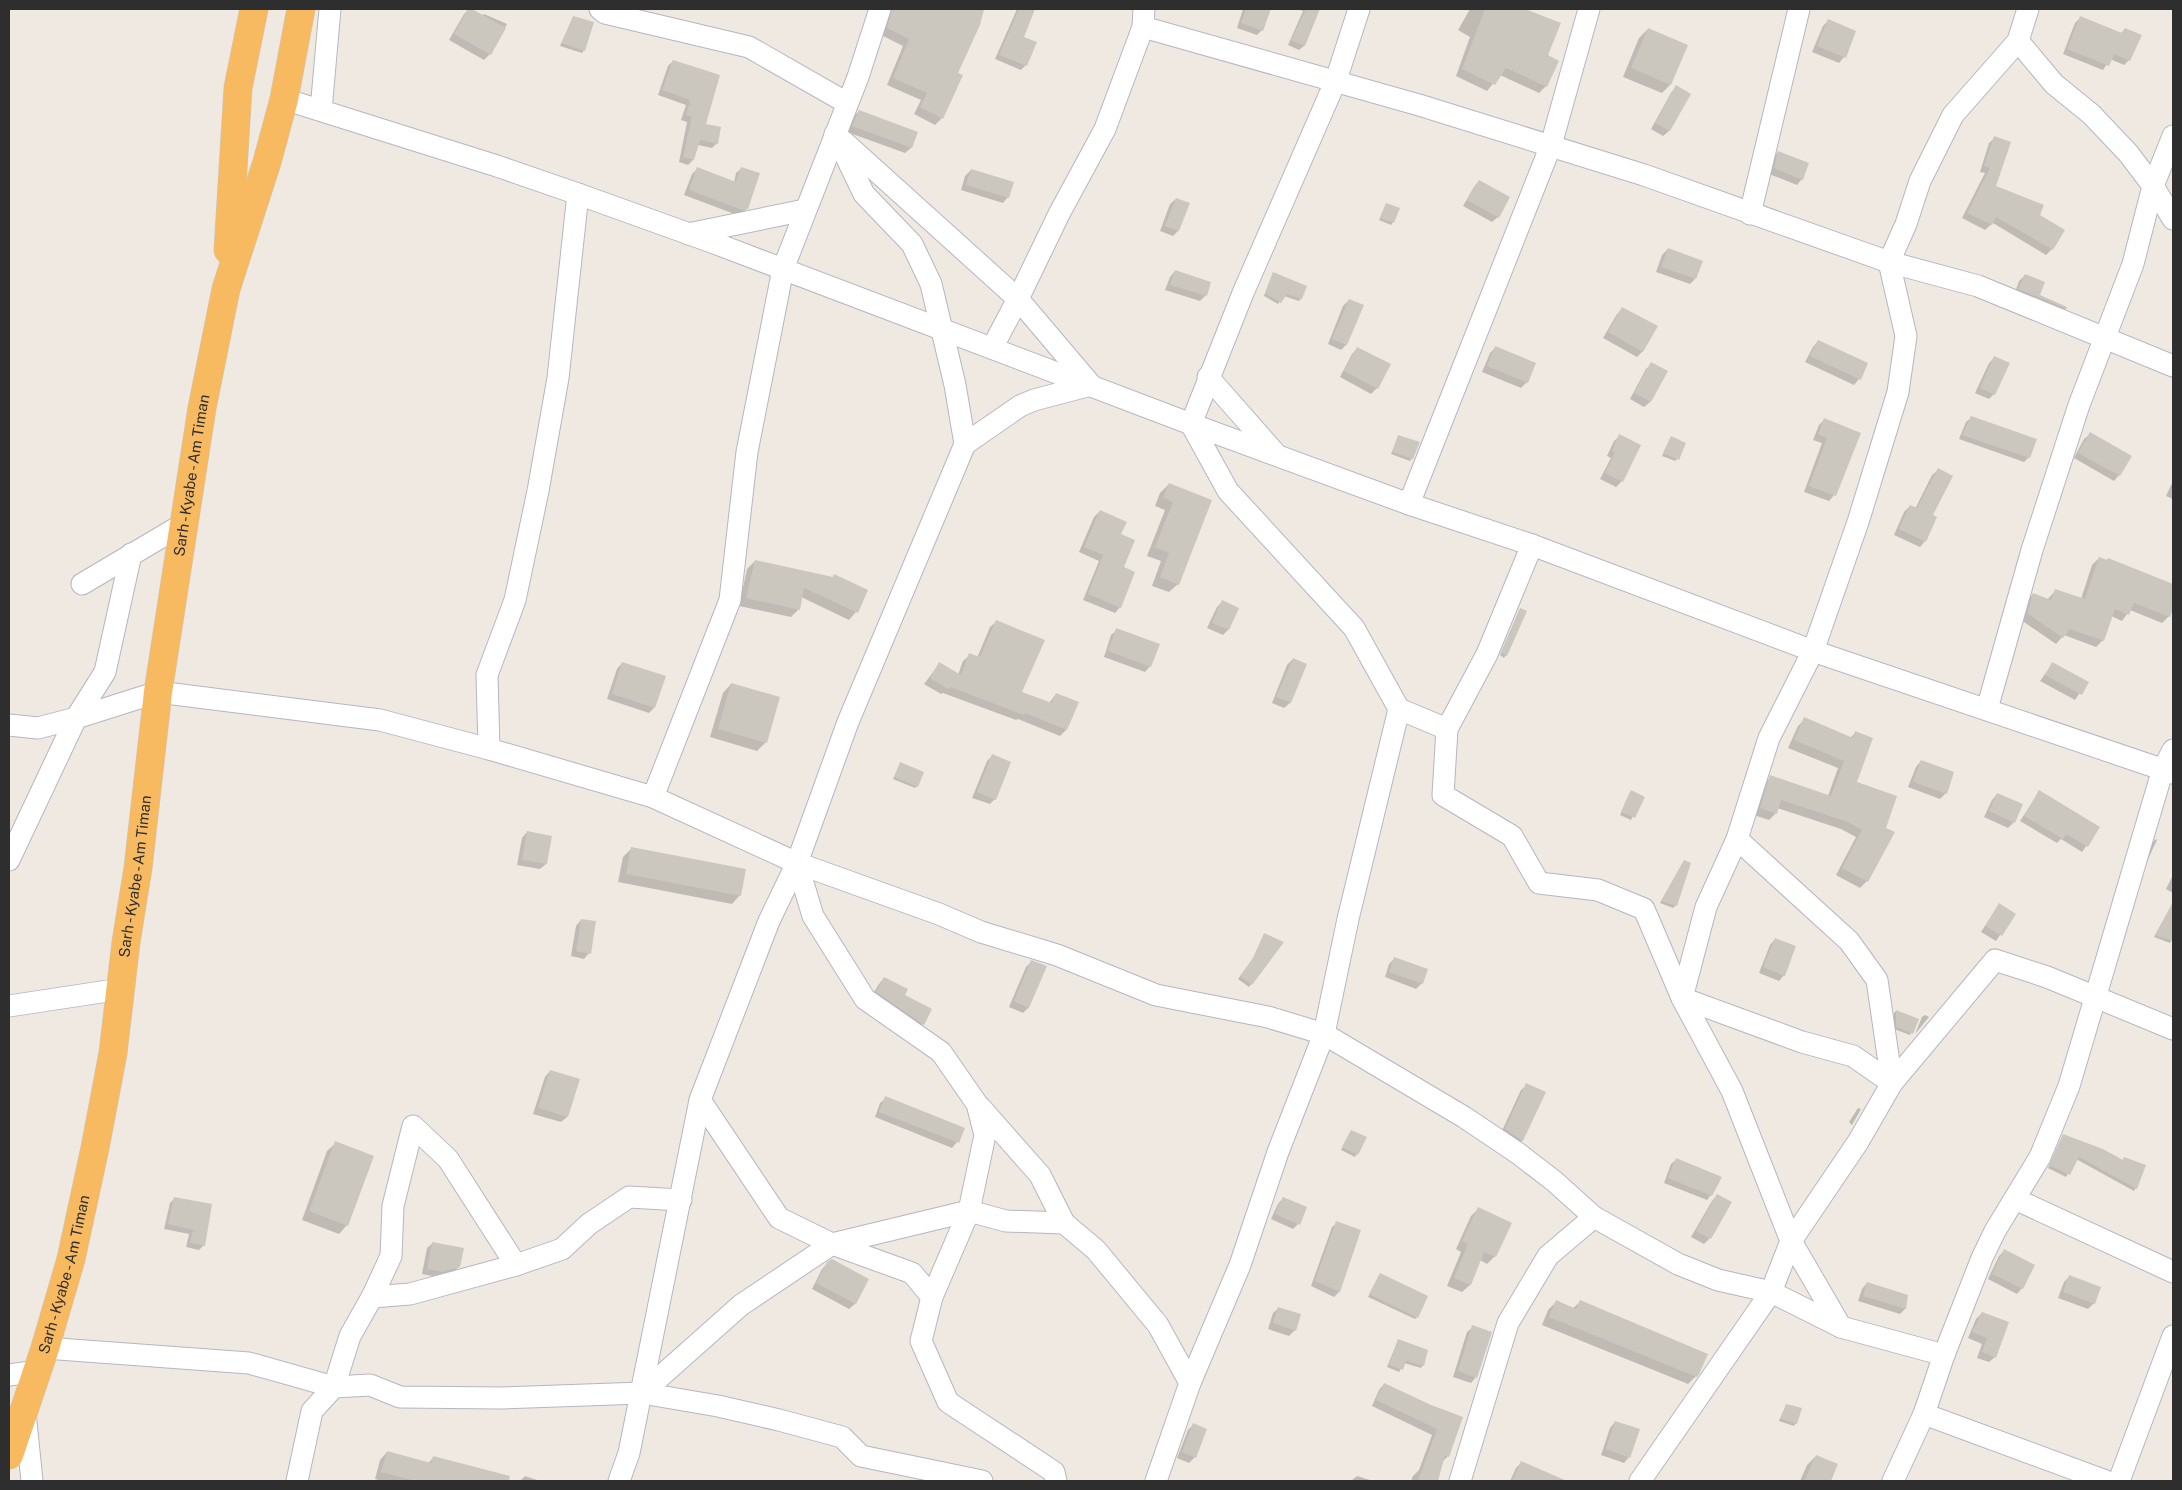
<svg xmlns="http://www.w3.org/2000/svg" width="2182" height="1490" viewBox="0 0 2182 1490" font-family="'Public Sans',sans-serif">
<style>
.shadow{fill:#0003}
.building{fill:#cbc7bf}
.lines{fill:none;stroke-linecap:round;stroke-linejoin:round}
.minor-casing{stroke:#b4b7c1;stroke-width:23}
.trunk-casing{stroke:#c9c9c9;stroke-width:29}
.minor{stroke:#fff;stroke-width:21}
.trunk{stroke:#f8ba60;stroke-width:28}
.labels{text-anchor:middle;stroke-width:4.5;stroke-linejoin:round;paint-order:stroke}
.street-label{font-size:15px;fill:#2e2e2e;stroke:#fff}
</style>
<rect width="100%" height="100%" fill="#efe9e1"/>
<!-- shadow -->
<g class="shadow">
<path d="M469,9L482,16L484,14L507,24L490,54L484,60L449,40L464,14Z"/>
<path d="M889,9H941L953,14L955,9H984L979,25L957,74L942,118L935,125L914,114L921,100L887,85L903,46L881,35Z"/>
<path d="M1017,9L1034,10L1023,38L1026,65L1021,70L995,59Z"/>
<path d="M1243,9H1270L1262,30L1257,35L1237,28Z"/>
<path d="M1298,9H1318L1304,46L1299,50L1288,45L1303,11Z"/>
<path d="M1470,9H1521L1559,24L1546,56V86L1539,93L1500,75L1487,91L1456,76L1470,37L1458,30Z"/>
<path d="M573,17L584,50L582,53L560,46Z"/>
<path d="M2080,18L2120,34L2125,29L2129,60L2124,65L2110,59L2103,70L2063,54L2075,23Z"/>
<path d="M1828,21L1844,57L1839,63L1812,52L1823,26Z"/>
<path d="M1648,29L1670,85L1662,93L1623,77L1639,38Z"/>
<path d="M673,61L704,124L717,143L712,148L698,145L693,160L688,165L679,162L687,122L681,120L686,105L658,95L668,66Z"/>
<path d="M1676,87L1690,94L1669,131L1663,136L1651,129L1671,93Z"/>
<path d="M859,111L916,133L911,148L905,153L847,132L853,117Z"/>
<path d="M1995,138V186L2038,216L2052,249L2046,255L1993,223L1985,230L1962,218L1985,173L1980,172L1989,143Z"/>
<path d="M1778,152L1802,179L1797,185L1769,174L1773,158Z"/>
<path d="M742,168L747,208L741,214L737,215L684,195L692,174L697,169L734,183L736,173Z"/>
<path d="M971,170L1008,197L1003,203L961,190L965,176Z"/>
<path d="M1479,181L1498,217L1492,222L1463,206L1474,187Z"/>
<path d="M1176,199L1188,204L1178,231L1173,236L1160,231L1170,204Z"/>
<path d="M1386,204L1393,222L1391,225L1379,220Z"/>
<path d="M1668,249L1695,279L1690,284L1656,272L1662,255Z"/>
<path d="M1175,271L1209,283L1205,296L1200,301L1165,290L1170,277Z"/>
<path d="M1273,273L1301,299L1299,301L1284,296L1278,304L1264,296Z"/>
<path d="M2025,275L2038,296L2066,308L2060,314L2014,295L2019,281Z"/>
<path d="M1349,300L1346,345L1341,350L1328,344L1343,306Z"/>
<path d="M1623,308L1656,327L1642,352L1637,357L1603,338L1617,314Z"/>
<path d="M1818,341L1859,379L1854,385L1805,362L1813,347Z"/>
<path d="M1358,348L1377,388L1371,394L1340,377L1352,354Z"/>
<path d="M1495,348L1527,382L1521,388L1482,372L1490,353Z"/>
<path d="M1995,357L1994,394L1989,399L1975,393L1989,363Z"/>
<path d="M1652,364L1666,372L1650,402L1644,407L1630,399L1646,369Z"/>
<path d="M1971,418L2029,457L2024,462L1959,439L1966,422Z"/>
<path d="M1824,420L1859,434L1834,495L1829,501L1804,492L1822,443L1813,440L1819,425Z"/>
<path d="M2090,434L2119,475L2114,481L2074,458L2084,439Z"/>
<path d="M1399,436L1412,458L1410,461L1391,454Z"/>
<path d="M1620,436L1639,445L1621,482L1616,487L1600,479L1611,458L1607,456L1614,441Z"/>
<path d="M1671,437L1677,459L1675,461L1662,456Z"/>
<path d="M1938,470L1931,516L1925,541L1920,547L1894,535L1904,512L1910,506L1915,509L1932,475Z"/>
<path d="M2173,481V499L2166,496Z"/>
<path d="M1169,484L1210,501L1178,584L1169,592L1152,586L1161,561L1147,556L1165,510L1155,506L1160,493Z"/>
<path d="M1100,511L1120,534L1122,568L1120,607L1115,613L1083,600L1099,561L1079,552L1094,517Z"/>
<path d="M2099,558L2106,561L2108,559L2173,586V605L2169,616L2162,623L2130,610L2122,621L2111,616L2103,640L2096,647L2064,635L2056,644L2021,620L2027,601L2033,594L2047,600L2055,591L2081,599L2092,565Z"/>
<path d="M755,561L831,578L834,576L856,612L849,620L801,597L798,610L791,617L739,606L747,569Z"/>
<path d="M1222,602L1228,630L1223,635L1207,628L1217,607Z"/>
<path d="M1520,609L1506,655L1504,658L1500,655Z"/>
<path d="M997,621L1021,693L1049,703L1056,694L1077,703L1066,730L1060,736L1018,719L1016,720L943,693L941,694L924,684L940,663L958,675L963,661L970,655L977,658L990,627Z"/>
<path d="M1117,630L1150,666L1145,672L1104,657L1111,635Z"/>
<path d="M1293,659L1305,664L1290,703L1284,708L1272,703L1287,665Z"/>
<path d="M622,663L654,708L649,713L607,699L617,669Z"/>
<path d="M2053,663L2087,682L2075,700L2040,681Z"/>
<path d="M731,684L766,742L757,751L710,737L723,693Z"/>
<path d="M1805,719L1850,738L1855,733V783L1895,796L1867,881L1860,888L1836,875L1856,837L1841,829L1777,808L1776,813L1769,820L1754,815L1764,784L1771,777L1828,796L1838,768L1788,748L1798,726Z"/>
<path d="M992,756L995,799L990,804L972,798L987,761Z"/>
<path d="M1921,761L1946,793L1940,799L1908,787L1916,767Z"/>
<path d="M900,764L917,786L915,788L893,779Z"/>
<path d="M2039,792L2099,828L2082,852L2061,839L2057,843L2020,821Z"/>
<path d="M1629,794L1643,797L1631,820L1620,815Z"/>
<path d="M1997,794L2022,805L2014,822L2008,828L1984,817L1992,800Z"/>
<path d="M527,832L546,864L540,869L517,865L522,838Z"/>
<path d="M2156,839L2157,840L2143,870L2150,845Z"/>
<path d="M631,849L740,895L732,904L618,882L623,857Z"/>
<path d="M1684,861L1676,905L1673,908L1660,903Z"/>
<path d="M2173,875V893L2166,889Z"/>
<path d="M1999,905L2014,914L1996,941L1981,932Z"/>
<path d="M2172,905L2173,937L2170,943L2154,937Z"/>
<path d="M581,920L589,953L584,959L571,956L576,926Z"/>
<path d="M1265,935L1282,943L1249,987L1238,979L1251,962Z"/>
<path d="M1775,939L1784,975L1779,981L1759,973L1770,945Z"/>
<path d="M1395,958L1422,983L1416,989L1385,977L1389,964Z"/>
<path d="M1031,962L1028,1008L1023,1013L1009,1007L1026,967Z"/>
<path d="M884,978L903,995L923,1024L917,1029L871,997L879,984Z"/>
<path d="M1896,1011L1918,1020L1910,1035L1894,1029V1013Z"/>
<path d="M1925,1015L1929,1017L1915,1034L1922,1017Z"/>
<path d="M550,1071L578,1080L567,1117L561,1122L533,1114L545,1077Z"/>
<path d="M1527,1085L1544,1093L1522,1141L1516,1146L1500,1135L1521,1090Z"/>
<path d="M886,1098L957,1142L952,1148L875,1117L880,1103Z"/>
<path d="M1858,1108L1861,1109L1852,1125L1849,1122Z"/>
<path d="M1351,1131L1365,1138L1355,1157L1341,1150Z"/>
<path d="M2063,1135L2122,1161L2124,1158L2136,1188L2134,1191L2076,1159L2066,1177L2048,1168Z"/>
<path d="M336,1143L347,1225L339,1234L302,1220L327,1151Z"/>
<path d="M1676,1160L1711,1195L1707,1200L1664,1183L1671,1164Z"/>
<path d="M1717,1195L1730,1203L1710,1238L1704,1244L1691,1237L1712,1201Z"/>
<path d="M175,1198L204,1245L199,1250L186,1247L189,1234L164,1229L170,1203Z"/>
<path d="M1283,1198L1298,1224L1293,1229L1271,1219L1278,1204Z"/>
<path d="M1479,1208L1495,1256L1487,1264L1480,1260L1470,1285L1462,1292L1447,1286L1461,1252L1456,1249L1471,1216Z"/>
<path d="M1337,1223L1360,1231L1339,1292L1334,1297L1311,1286L1332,1227Z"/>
<path d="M433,1243L459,1267L453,1272L437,1277L422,1274L427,1248Z"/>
<path d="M2004,1251L2022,1288L2017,1294L1988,1279L1999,1256Z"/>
<path d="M828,1263L867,1280L855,1304L849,1309L812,1289L822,1269Z"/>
<path d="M1380,1275L1417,1317L1415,1319L1368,1297Z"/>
<path d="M2069,1277L2094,1303L2088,1309L2058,1298L2064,1282Z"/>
<path d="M1867,1283L1907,1296L1905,1309L1900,1314L1858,1301L1862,1289Z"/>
<path d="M1556,1302L1572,1309L1580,1302L1696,1376L1688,1384L1542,1325L1548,1310Z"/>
<path d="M1279,1308L1295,1330L1289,1336L1268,1329L1273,1313Z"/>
<path d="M1982,1313L1995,1357L1989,1362L1977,1358L1982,1344L1968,1338L1976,1319Z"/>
<path d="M1473,1327L1476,1377L1471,1383L1453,1377L1467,1332Z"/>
<path d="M1398,1340L1423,1365L1421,1368L1404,1363L1399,1372L1387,1367Z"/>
<path d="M1384,1384L1430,1406L1448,1456L1443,1461L1437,1481H1411L1413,1476L1419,1470L1432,1435L1372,1406L1379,1390Z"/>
<path d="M1786,1405L1796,1423L1794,1426L1779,1421Z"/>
<path d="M1615,1422L1629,1457L1624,1463L1601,1455L1610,1428Z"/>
<path d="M1194,1424L1195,1457L1189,1463L1177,1458L1188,1430Z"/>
<path d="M387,1452L428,1463L434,1457L484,1471L481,1481H382L375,1479L380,1460Z"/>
<path d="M1816,1456L1836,1465L1830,1481H1800L1807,1465Z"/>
<path d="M1521,1463L1544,1473L1541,1481H1510L1516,1468Z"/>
<path d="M525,1476L540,1481H520Z"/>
<path d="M1357,1476L1373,1481H1351Z"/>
</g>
<!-- building -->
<g class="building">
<path d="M468,9H472L506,28L491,55L454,34Z"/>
<path d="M892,9H984L980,25L958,73L963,75L943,119L920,107L927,93L893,78L909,39L887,28Z"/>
<path d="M1019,9H1035L1024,37L1037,42L1027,66L999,55Z"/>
<path d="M1246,9H1271L1263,31L1241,23Z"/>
<path d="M1306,9H1320L1305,46L1291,40Z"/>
<path d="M1485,9H1525L1561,23L1548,55L1559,61L1547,87L1506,68L1495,85L1462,69Z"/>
<path d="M573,16L594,22L585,51L562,43Z"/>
<path d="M2080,16L2122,33L2125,28L2142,35L2130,61L2114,54L2109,66L2067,49Z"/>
<path d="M1828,19L1856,31L1846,58L1817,46Z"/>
<path d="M1648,28L1688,45L1671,85L1631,68Z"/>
<path d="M673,60L720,75L706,124L721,127L718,144L700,140L694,160L683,157L692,117L686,115L690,100L662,90Z"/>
<path d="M1676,85L1691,94L1670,131L1655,123Z"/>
<path d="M859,110L918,132L912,148L852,126Z"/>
<path d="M1994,136L2011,142L1996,186L2044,205L2040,215L2065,230L2053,250L1996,217L1992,225L1967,213L1990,168L1984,166Z"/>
<path d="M1778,151L1809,163L1803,180L1774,168Z"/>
<path d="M697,167L736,182L741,167L760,173L748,209L742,210L689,190Z"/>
<path d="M971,169L1014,182L1009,198L966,185Z"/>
<path d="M1479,180L1510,197L1499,218L1467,200Z"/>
<path d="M1176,198L1190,203L1179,231L1165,226Z"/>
<path d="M1386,203L1400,208L1394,223L1380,218Z"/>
<path d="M1668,248L1703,261L1696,279L1661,267Z"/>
<path d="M1175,270L1211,282L1207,296L1170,285Z"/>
<path d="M1273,272L1307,286L1302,299L1287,294L1281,303L1265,293Z"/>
<path d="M2025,274L2045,282L2040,295L2067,307V309L2018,289Z"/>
<path d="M1349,299L1364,305L1347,345L1332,339Z"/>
<path d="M1622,307L1658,326L1643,352L1608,332Z"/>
<path d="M1818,340L1868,363L1861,380L1810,356Z"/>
<path d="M1495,346L1536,363L1528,383L1487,366Z"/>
<path d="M1357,347L1391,364L1378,389L1344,371Z"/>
<path d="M1994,356L2010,363L1995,395L1980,388Z"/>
<path d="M1651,362L1668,371L1651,402L1634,393Z"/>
<path d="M1971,416L2037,439L2030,458L1962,435Z"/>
<path d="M1824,418L1861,433L1836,496L1809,486L1827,438L1818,434Z"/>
<path d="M2090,432L2132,456L2120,476L2078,453Z"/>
<path d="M1619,434L1641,445L1623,482L1605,473L1615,452L1612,451Z"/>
<path d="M1398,435L1420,442L1413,459L1392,452Z"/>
<path d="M1671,436L1686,443L1679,460L1663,453Z"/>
<path d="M1938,468L1953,476L1933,515L1937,517L1926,542L1899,529L1910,505L1917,508Z"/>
<path d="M1169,483L1212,500L1179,585L1160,577L1169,553L1155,547L1173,502L1163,498Z"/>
<path d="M1100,510L1127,522L1121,534L1135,540L1124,567L1135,572L1121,608L1088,594L1103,555L1084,547Z"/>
<path d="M2099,557L2107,560L2108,558L2173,584V609L2170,617L2134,603L2129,615L2115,609L2104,641L2070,629L2063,638L2027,613L2033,593L2051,600L2055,589L2085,599Z"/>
<path d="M755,560L833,577L834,574L868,590L858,613L804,588L800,610L746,598Z"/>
<path d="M1222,600L1239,608L1229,630L1212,623Z"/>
<path d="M1520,608L1527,611L1507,656L1501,652Z"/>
<path d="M996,620L1045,640L1022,692L1052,703L1056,693L1079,702L1067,730L1025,713L1024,715L950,687L948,689L930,678L939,662L961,675L969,653L980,657Z"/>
<path d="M1116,628L1160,644L1151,667L1108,651Z"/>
<path d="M1293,658L1307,664L1291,703L1276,697Z"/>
<path d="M622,662L666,676L655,708L612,694Z"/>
<path d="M2052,662L2089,682L2082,695L2045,675Z"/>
<path d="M731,683L780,697L767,743L718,729Z"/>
<path d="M1804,717L1853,738L1855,731L1873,738L1857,782L1897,796L1886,828L1895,832L1868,882L1842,868L1862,830L1848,822L1781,800L1777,814L1760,808L1770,775L1831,796L1844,761L1794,740Z"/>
<path d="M992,754L1011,762L996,800L977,792Z"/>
<path d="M1921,760L1954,772L1947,794L1913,782Z"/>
<path d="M900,762L924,772L918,787L894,777Z"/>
<path d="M1631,790L1645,797L1635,818L1621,812Z"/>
<path d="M2039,790L2100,827L2088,847L2066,834L2063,839L2024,816Z"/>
<path d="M1997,793L2023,804L2015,823L1989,811Z"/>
<path d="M527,831L552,836L547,864L522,860Z"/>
<path d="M631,847L746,869L741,896L626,874Z"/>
<path d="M1684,860L1691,863L1677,906L1661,901Z"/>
<path d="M2173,902V941L2155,935Z"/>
<path d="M1999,903L2016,914L2002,936L1985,926Z"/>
<path d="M581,919L596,921L591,954L576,951Z"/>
<path d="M1264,933L1284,942L1252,985L1240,976L1253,958Z"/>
<path d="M1775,938L1796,946L1785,976L1763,967Z"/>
<path d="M1394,957L1428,969L1423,984L1389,972Z"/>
<path d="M1031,960L1047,966L1029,1008L1014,1001Z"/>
<path d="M884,977L908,989L905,995L932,1009L924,1025L876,992Z"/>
<path d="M1896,1010L1919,1019L1913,1034L1896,1027Z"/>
<path d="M550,1070L580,1079L568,1117L538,1108Z"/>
<path d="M1526,1083L1546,1092L1523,1141L1505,1129Z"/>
<path d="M885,1096L965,1128L959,1143L879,1112Z"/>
<path d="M1351,1130L1367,1137L1358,1155L1342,1147Z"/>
<path d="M2063,1134L2103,1149L2123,1160L2124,1157L2146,1165L2137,1189L2079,1157L2070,1175L2049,1165Z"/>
<path d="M335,1141L374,1156L348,1226L309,1211Z"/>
<path d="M1676,1158L1722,1177L1712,1196L1668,1178Z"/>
<path d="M1717,1194L1732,1202L1711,1239L1696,1231Z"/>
<path d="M174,1197L212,1204L205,1246L190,1243L193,1230L168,1224Z"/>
<path d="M1283,1197L1307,1207L1300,1225L1275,1214Z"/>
<path d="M1478,1207L1512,1223L1496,1257L1484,1252L1471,1285L1454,1278L1468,1244L1462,1241Z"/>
<path d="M1336,1221L1361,1230L1340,1292L1315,1281Z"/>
<path d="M432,1242L464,1248L460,1267L443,1272L427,1269Z"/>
<path d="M2004,1249L2035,1265L2023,1289L1992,1274Z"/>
<path d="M832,1259L869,1279L856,1304L816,1283L827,1262Z"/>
<path d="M1380,1273L1428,1296L1418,1318L1369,1294Z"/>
<path d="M2069,1275L2101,1287L2095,1304L2063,1292Z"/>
<path d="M1867,1282L1908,1295L1906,1309L1863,1296Z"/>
<path d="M1556,1300L1576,1309L1580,1300L1708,1354L1699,1374L1697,1377L1549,1317Z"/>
<path d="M1278,1307L1301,1314L1296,1331L1273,1323Z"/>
<path d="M1982,1312L2009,1322L1996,1358L1982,1352L1987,1338L1972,1332Z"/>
<path d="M1472,1325L1492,1332L1477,1378L1458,1371Z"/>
<path d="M1398,1339L1428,1350L1424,1366L1406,1361L1403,1370L1389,1365Z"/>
<path d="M1384,1383L1431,1405L1463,1417L1449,1457L1445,1455L1438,1481H1418L1437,1429L1376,1400Z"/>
<path d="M1786,1404L1802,1408L1797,1424L1781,1419Z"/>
<path d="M1615,1421L1640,1429L1630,1458L1606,1449Z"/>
<path d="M1193,1423L1207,1429L1196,1458L1182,1452Z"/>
<path d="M387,1451L431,1463L433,1456L510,1476L509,1481H416L381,1472Z"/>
<path d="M1816,1455L1838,1464L1831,1481H1804Z"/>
<path d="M1521,1461L1567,1481H1512Z"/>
</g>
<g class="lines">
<!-- minor casing -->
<g class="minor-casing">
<g id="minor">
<path d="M600,9L605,13L749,47L847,103"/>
<path d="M1143,27L1419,105L1644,175L1889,262L1978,286L2173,366"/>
<path d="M2018,41L2054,84L2091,114L2128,153L2153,186L2173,219"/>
<path d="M284,99L497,166L578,194L709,241L1191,424L1409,504L1532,545L1813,651L2173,773"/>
<path d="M321,110L330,9"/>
<path d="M843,141L1018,299L1091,385L1034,400L1020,406L965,444"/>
<path d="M1750,214L1799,9"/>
<path d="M688,234L805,210"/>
<path d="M992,348L1018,299L1059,214L1105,129L1143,27L1144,9"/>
<path d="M1208,377L1275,453"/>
<path d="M1409,504L1551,145L1589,9"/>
<path d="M1532,545L1487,654L1447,729L1443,795L1512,836L1539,883L1598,890L1644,909L1682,998L1732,1091L1791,1241L1841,1327"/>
<path d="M82,584L185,523"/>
<path d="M1399,709L1447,729"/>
<path d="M1987,709L2032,550L2079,405L2133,264L2153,186L2173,136"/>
<path d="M9,725L38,728L76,718L105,672L131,554"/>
<path d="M489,749L487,675L515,600L538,491L558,378L578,194"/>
<path d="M653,797L730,600L747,452L783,269L858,77L880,9"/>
<path d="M1737,839L1849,941L1877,980L1892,1083"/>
<path d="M9,860L76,718L158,692L380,720L489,749L653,797L797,863L939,914L981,932L1057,955L1156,995L1268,1017L1324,1034L1464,1117L1519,1154L1554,1181L1594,1217L1678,1264L1718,1280L1771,1292L1841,1327L1944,1355"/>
<path d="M797,863L813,916L865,999L941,1052L977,1104L985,1135L969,1211L932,1297L921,1341L948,1402L1054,1472L1056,1481"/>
<path d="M9,1006L121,989"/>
<path d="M1892,1083L1853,1056L1802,1042L1682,998L1706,907L1737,839L1769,738L1813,651L1858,522L1898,392L1906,336L1889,262L1906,224L1920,181L1953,115L2018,41L2028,9"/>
<path d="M700,1100L779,1218L832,1244L912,1273L932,1297"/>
<path d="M980,1107L1040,1175L1064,1223"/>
<path d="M2015,1199L2173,1272"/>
<path d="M372,1297L410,1294L516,1265L562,1249L589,1224L629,1197L681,1200"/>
<path d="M45,1348L249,1363L334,1387L370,1385L400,1397L502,1398L642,1393L718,1406L779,1420L842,1437L861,1456L982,1481"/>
<path d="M9,1375L38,1371"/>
<path d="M642,1393L741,1305L832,1244L969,1211L1006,1221L1064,1223L1096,1250L1158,1325L1190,1383"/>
<path d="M25,1412L32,1481"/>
<path d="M1924,1414L2106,1481"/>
<path d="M297,1481L312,1411L334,1387L350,1336L372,1297L391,1256L393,1206L413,1126L448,1159L516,1265"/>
<path d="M619,1481L629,1453L700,1100L769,921L797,863L848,722L965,444L955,385L931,284L912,244L864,194L835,134"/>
<path d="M1156,1481L1190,1383L1240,1265L1278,1152L1324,1034L1348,919L1399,709L1354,628L1228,491L1191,424L1243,293L1336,80L1359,9"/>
<path d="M1460,1481L1508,1323L1548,1256L1594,1217"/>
<path d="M1640,1481L1771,1292L1791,1241L1858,1142L1892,1083L1995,960L2047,977L2173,1029"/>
<path d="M1893,1481L1924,1414L1944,1355L1982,1258L1995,1231L2040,1157L2069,1086L2163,769L2173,750"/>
<path d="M2119,1481L2173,1336"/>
</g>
</g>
<!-- trunk casing -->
<g class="trunk-casing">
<g id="trunk">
<path d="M228,250L238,88L254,9"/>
<path id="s1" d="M9,1455L45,1348L71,1259L95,1148L113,1053L126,942L138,868L158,692L202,408L226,289L267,162L284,99L301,9"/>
</g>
</g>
<!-- minor -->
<use href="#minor" class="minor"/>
<!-- trunk -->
<use href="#trunk" class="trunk"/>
</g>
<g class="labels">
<!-- street labels -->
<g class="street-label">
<text dy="5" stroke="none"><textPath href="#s1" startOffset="999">Sarh - Kyabe - Am Timan</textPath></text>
<text dy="5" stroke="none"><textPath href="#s1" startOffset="594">Sarh - Kyabe - Am Timan</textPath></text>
<text dy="5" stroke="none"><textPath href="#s1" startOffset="189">Sarh - Kyabe - Am Timan</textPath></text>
</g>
</g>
<!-- border -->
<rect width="2182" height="1490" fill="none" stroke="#2e2e2e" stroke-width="20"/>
</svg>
